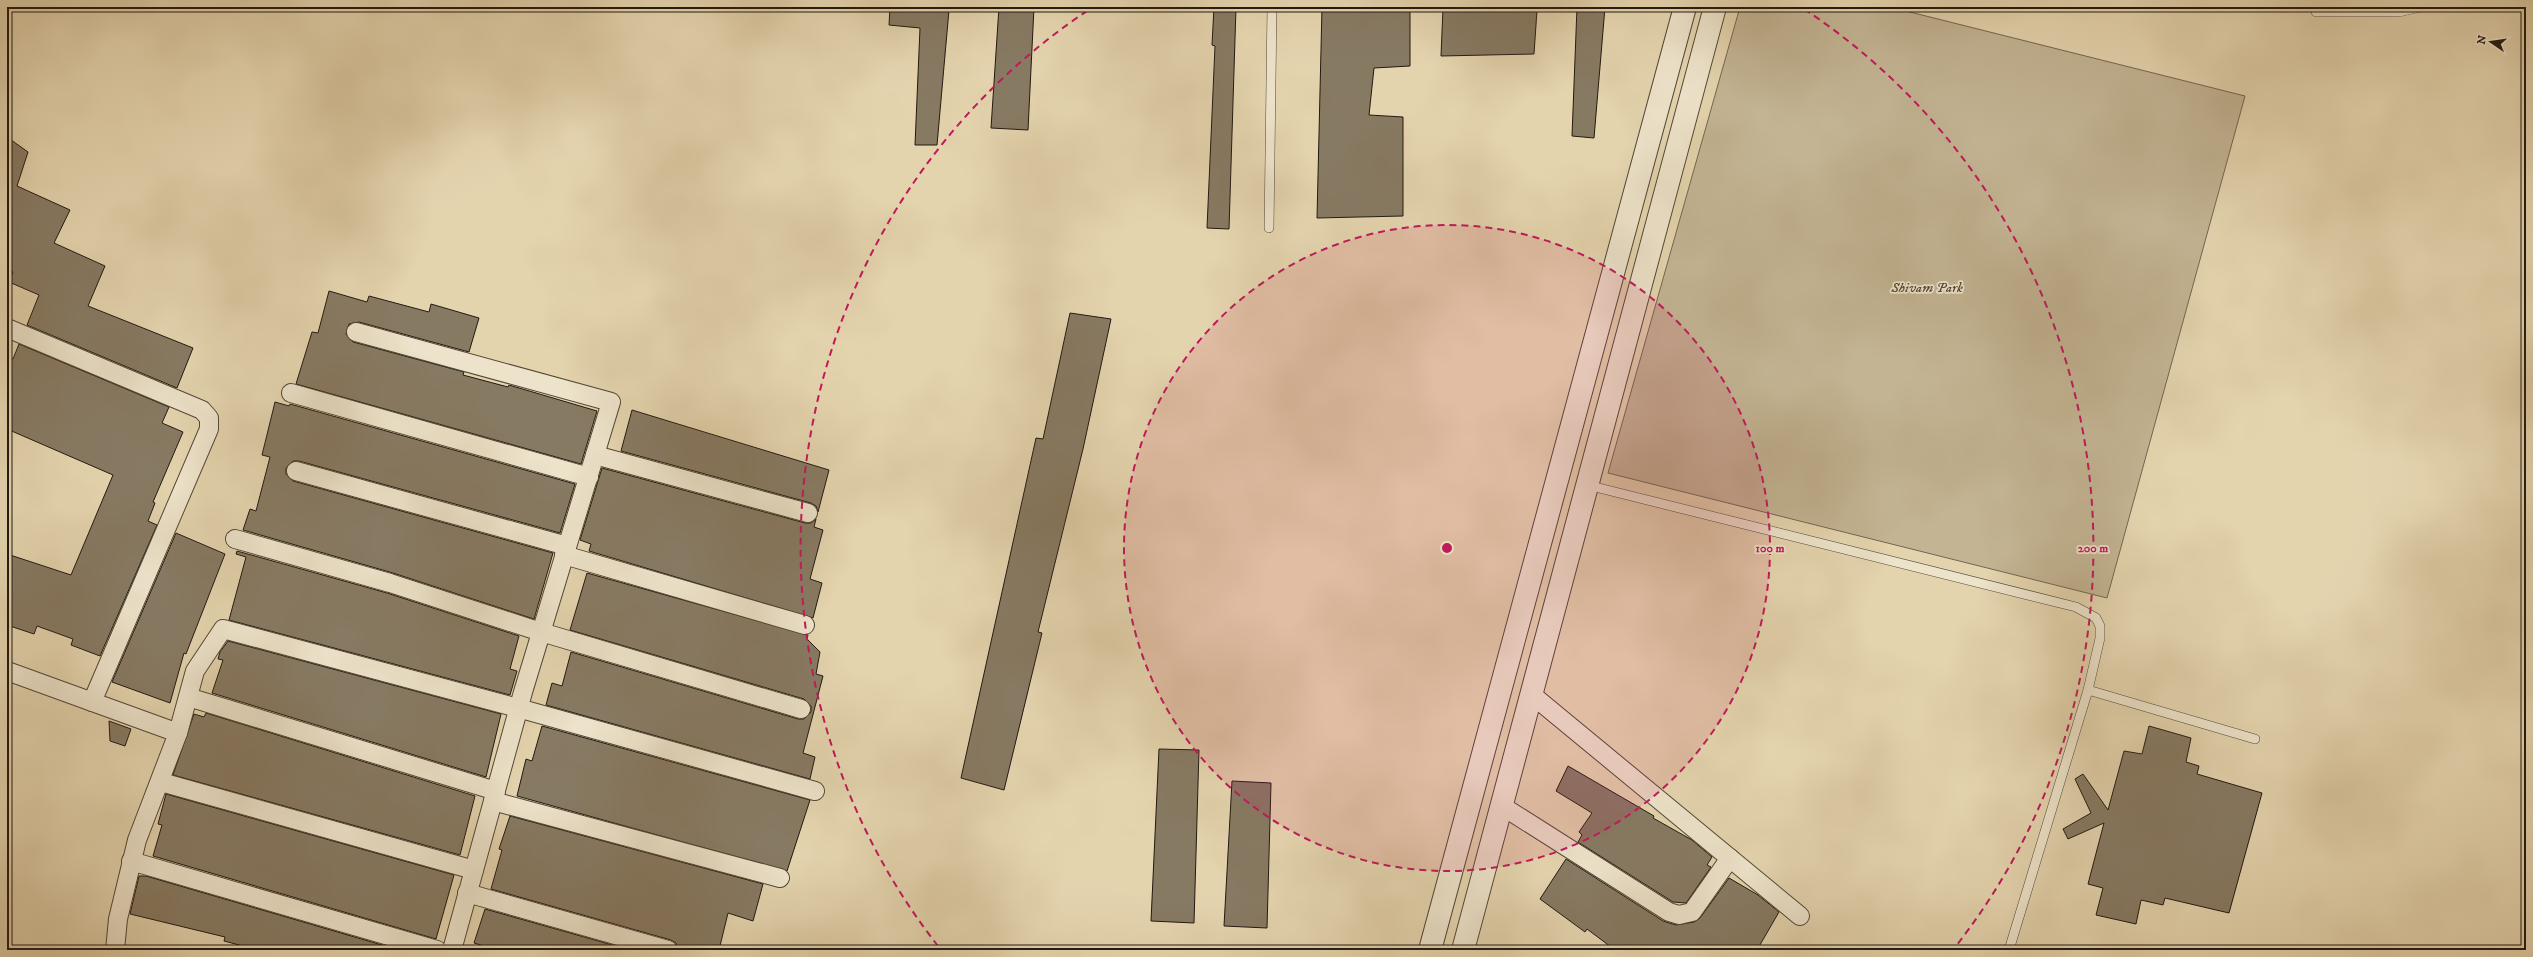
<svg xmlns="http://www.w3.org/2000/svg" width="2533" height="957" viewBox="0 0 2533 957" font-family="'IM FELL DW Pica',serif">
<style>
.green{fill:#c3b493;stroke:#726652}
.building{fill:#877a63;stroke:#221911}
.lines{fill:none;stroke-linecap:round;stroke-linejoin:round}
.service-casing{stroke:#524838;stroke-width:10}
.minor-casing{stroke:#524838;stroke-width:20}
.tertiary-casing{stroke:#524838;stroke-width:24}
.service{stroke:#ede3ca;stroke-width:9}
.minor{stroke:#ede3ca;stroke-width:18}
.tertiary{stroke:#ede3ca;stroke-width:22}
.ring{fill:none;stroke:#c2185b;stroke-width:2;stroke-dasharray:7 5}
.labels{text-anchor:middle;stroke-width:3.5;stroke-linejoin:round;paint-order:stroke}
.park-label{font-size:14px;font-style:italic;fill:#524838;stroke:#ede3ca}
.centre{fill:#c2185b;stroke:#ede3ca;stroke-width:2}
.ring-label{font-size:12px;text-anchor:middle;font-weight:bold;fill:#c2185b;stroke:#ede3ca;stroke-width:3.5;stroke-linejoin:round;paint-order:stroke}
</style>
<rect width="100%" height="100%" fill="#e4d4ae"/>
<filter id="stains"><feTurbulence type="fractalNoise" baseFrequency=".005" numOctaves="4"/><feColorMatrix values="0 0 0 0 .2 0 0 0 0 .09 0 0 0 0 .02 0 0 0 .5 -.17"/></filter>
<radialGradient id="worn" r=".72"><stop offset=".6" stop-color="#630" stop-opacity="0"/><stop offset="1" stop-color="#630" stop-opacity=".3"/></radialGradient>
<!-- green -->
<path class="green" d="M1740,7H1890L2245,96L2107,598L1608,473Z"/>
<!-- building -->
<g class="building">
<path d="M890,7L949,10L937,145H915L920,28L889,25Z"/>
<path d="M999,7H1034L1028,130L991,128Z"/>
<path d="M1214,7H1236L1229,229L1207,228L1215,46L1212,45Z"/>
<path d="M1322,7H1410V66L1374,68L1369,115L1403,117V216L1317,218Z"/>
<path d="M1577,7H1605L1594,138L1572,136Z"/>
<path d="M1443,8L1537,10L1534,54L1441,56Z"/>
<path d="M7,137L28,152L17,186L70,210L54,243L105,266L88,306L193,348L177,388L27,325L39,295L9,282L13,272L7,269Z"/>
<path d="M329,291L367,302L369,296L429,312L431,304L479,318L469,352L359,322L349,324L346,334L353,342L464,372L463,375L508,387L509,385L597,411L581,464L296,384L312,332L318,333Z"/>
<path d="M1070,313L1111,319L1083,449L1038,632L1042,633L1004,790L961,778L1036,438L1043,439Z"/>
<path d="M19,344L169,407L162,423L183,432L153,502L155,503L148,521L157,525L100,656L71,645L73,639L37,626L34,634L7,625V554L71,575L113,475L7,429V356L13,359Z"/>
<path d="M275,402L289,406L290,404L575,484L560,533L299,461H293L286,468V474L293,481L553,553L534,619L393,573L243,530L250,509L256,511L270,457L262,455Z"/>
<path d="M632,410L829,470L818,512L816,506L811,503L621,451Z"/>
<path d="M602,468L805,523H811L816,519L814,527L823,530L810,579L822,583L813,618L589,551L591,544L580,540Z"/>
<path d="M176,533L225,554L186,654L184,653L170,703L112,682Z"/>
<path d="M237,551L387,593L519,636L510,669L517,671L510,695L229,620L246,557L236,554Z"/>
<path d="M587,573L808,635L807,639L820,652L816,674L823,676L803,753L815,757L810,779L546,705L552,683L562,686L571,652L798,719H804L811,712V706L804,699L570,630Z"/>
<path d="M228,641L501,714L486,777L212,693L223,660L218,659L220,652Z"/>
<path d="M206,713L475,796L460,855L173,775L194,714L204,717Z"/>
<path d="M109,721L131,729L125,746L110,741Z"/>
<path d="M542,726L810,800L787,871L517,796L526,759L532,761Z"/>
<path d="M2149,726L2191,738L2186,762L2199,766L2197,774L2262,793L2229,913L2165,898L2163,905L2141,900L2136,924L2096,915L2103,888L2088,884L2104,823L2068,839L2063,829L2091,813L2075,779L2083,774L2108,810L2124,751L2142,754Z"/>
<path d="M1159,749L1199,750L1194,923L1151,921Z"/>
<path d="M1568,766L1654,816L1653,818L1692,840L1712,857L1707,865L1711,867L1686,903L1673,902L1578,842L1582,835L1579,832L1592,813L1556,791Z"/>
<path d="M1232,781L1271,783L1267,928L1224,926Z"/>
<path d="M166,794L454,875L436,939L153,856L162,825L158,824Z"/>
<path d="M510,816L763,884L753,921L728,913L719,950H678L676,943L671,940L491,889L502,850L499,849Z"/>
<path d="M1566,859L1663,921L1676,925L1694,922L1700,918L1729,878L1758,895L1779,912L1757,950H1615L1587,929L1585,932L1540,899Z"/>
<path d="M139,876H146L399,950H258L224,941L225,937L130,914Z"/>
<path d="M485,909L630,950H497L474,943Z"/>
</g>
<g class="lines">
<!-- service casing -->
<g class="service-casing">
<g id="service">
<path d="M2316,12H2399L2420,7"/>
<path d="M1269,228L1272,7"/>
<path d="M1587,485L2076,607L2096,618L2100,626V638L2088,690L2009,950"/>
<path d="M2088,690L2255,739"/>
</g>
</g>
<!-- minor casing -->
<g class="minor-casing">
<g id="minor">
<path d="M7,328L202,410L209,418V429L92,702"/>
<path d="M356,332L611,402L523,692L452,950"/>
<path d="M291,393L589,477"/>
<path d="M595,455L808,513"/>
<path d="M296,471L567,546"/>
<path d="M235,539L390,583L541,632L801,709"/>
<path d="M564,555L805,625"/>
<path d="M7,671L178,733"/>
<path d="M1531,694L1800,916"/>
<path d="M188,697L496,791"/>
<path d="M161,782L474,870"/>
<path d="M493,801L780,878"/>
<path d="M1502,806L1669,912L1679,915L1692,912L1730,858"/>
<path d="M131,861L437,950"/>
<path d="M467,893L668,950"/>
<path d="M115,950L118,919L137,840L178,733L195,671L223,629L518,708L815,791"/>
</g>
</g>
<!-- tertiary casing -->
<g class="tertiary-casing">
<g id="tertiary">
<path d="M1430,950L1685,7"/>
<path d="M1463,950L1715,7"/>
</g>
</g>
<!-- service -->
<use href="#service" class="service"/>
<!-- minor -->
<use href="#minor" class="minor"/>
<!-- tertiary -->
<use href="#tertiary" class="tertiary"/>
</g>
<!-- distance rings -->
<circle cx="1447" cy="548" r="323" fill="#c2185b" fill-opacity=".12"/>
<g class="ring">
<circle cx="1447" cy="548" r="323"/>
<path d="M938 946A646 646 0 0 1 1090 9M1804 9A646 646 0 0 1 1956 946"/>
</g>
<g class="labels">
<!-- park labels -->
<g class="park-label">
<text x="1927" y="292">Shivam Park</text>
</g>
</g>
<circle cx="1447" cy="548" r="6" class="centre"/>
<g class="ring-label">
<text x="1770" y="552">100 m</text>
<text x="2093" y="552">200 m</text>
</g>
<!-- margin -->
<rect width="2533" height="957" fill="none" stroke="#e4d4ae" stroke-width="24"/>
<rect x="8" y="8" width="2517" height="941" fill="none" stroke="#221911" stroke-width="2"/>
<rect x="12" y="12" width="2509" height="933" fill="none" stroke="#221911"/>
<!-- north arrow -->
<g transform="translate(2491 42) rotate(283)" stroke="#ede3ca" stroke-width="3" paint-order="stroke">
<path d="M0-3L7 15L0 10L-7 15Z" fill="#221911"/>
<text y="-6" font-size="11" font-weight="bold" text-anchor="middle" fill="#221911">N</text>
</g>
<rect width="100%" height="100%" filter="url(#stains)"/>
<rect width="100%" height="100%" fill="url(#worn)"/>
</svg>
